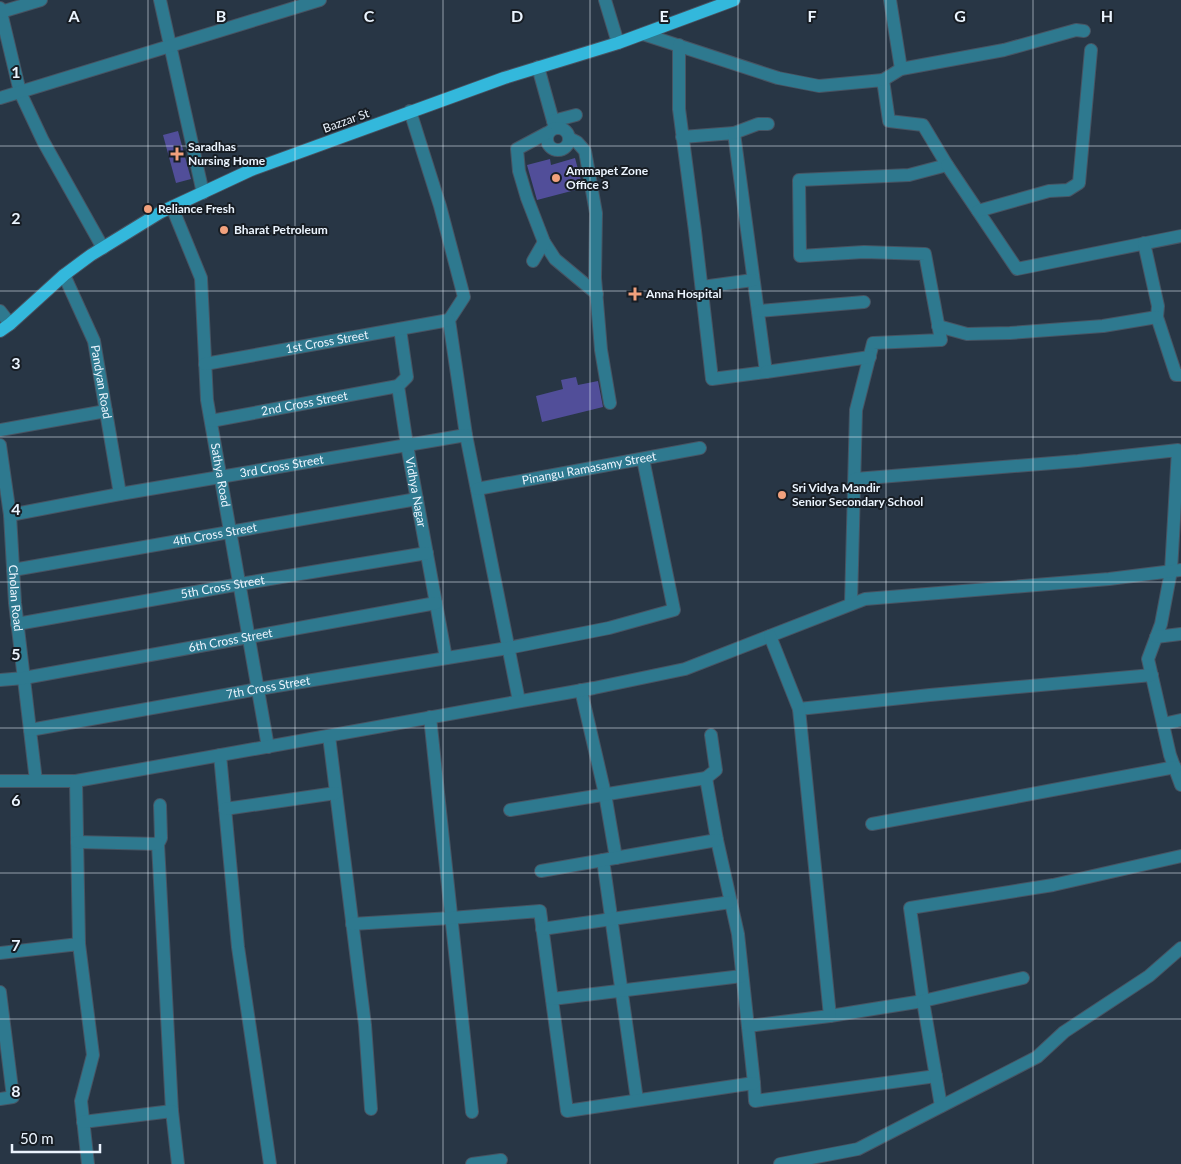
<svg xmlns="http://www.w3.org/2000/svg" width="1181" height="1164" viewBox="0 0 1181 1164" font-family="Lato,sans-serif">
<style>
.building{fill:#514e99}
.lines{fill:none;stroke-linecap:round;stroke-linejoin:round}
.minor-casing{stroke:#475463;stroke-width:14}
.major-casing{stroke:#475463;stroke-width:14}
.minor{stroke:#2e798f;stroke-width:12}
.major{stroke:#33b8dc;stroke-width:12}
.grid{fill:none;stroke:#ebf4fe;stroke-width:1;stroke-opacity:0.55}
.poi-dot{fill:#f1a17d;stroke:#171d24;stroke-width:2}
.labels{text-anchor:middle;stroke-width:4;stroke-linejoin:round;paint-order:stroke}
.street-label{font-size:12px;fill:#ebf4fe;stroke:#171d24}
.poi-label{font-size:12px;font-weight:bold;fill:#ebf4fe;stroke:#171d24;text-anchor:start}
.grid-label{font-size:16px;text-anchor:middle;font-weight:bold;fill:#ebf4fe;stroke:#171d24;stroke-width:4;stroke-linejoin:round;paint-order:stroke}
</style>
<rect width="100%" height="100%" fill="#283645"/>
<!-- building -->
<g class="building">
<path d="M178,131L191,179L176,183L163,135Z"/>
<path d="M575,158L583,188L537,200L527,165L550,159L551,165Z"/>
<path d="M576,377L578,385L598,381L603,407L542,422L536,396L563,389L561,380Z"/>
</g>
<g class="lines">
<!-- minor casing -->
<g class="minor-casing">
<g id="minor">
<path d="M160,0L203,193"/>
<path d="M605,0L618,43"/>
<path d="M890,0L901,69"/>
<path d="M0,8L20,92L43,141L103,248"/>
<path d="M1,12L41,0"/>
<path d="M643,34L778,78L819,86L883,80L889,121L923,125L947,165L909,175L799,180L800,256L864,252L925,254L941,340L873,343L856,410L851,604"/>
<path d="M679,45V109L695,231L712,379L766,372L734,133L682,137"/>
<path d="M538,67L555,128"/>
<path d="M883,80L901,69L1004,50L1076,30L1084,31"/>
<path d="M0,98L320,0"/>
<path d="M410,111L440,206L464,297L449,320L466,435L519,701"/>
<path d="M553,121L576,115"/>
<circle cx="558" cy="139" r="11"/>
<path d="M547,133L517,149L519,171L527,198L544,242L555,259L597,294"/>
<path d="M734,133L758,124H768"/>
<path d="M569,138L577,142L585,151L596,213L595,278L601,350L610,403"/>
<path d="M947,165L1017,269L1181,236"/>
<path id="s1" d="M172,207L201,278L207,400L268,747"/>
<path d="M978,211L1049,191L1068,190L1079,183L1091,50"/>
<path d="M1144,243L1158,306L1157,317L1176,375H1181"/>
<path d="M533,261L544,242"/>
<path id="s2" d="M64,275L94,341L120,494"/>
<path d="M702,287L753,280"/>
<path d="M0,311L10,324"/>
<path d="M758,311L864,302"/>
<path d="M938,326L967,334L1010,333L1103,326L1157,317"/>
<path id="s3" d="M400,329L407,377L398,386L407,445L446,658"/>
<path id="s4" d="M205,364L449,320"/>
<path d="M766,372L870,357"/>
<path id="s5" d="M211,421L398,386"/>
<path d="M0,430L106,411"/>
<path id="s6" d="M0,445L10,515L15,603L36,781"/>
<path d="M855,479L1078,461L1178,450L1171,571L1161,624L1148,659L1170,755L1181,785"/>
<path id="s7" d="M477,489L700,448"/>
<path id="s8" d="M10,515L120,494L466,435"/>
<path id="s9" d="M13,570L417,499"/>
<path id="s10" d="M17,624L240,584L427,553"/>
<path d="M1156,637L1181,634"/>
<path id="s11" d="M0,680L24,678L436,603"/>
<path d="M581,690L605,794L616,858"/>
<path d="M799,709L930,695L1152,675"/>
<path d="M430,717L472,1112"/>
<path d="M1163,724L1181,720"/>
<path id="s12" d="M30,730L258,689L508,648L609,628L674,610L643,459"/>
<path d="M329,736L365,1025L371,1109"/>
<path d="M220,755L238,947L270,1164"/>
<path d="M706,778L716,770L711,735"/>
<path d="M0,781H76L594,688L685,669L865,599L1109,579L1181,570"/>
<path d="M76,781L79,944"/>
<path d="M160,805L161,838L158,844L172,1111"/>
<path d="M225,809L336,793"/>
<path d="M510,810L706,778L717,840L738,934L754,1083L755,1101L936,1076"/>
<path d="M872,824L1175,767"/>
<path d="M77,842L158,844"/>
<path d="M603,860L637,1100"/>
<path d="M541,871L717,840"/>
<path d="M352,924L451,918L540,911L567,1111L754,1083"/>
<path d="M542,929L731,902"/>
<path d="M0,953L79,944L93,1055L81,1101L88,1164"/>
<path d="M0,992L13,1097L0,1099"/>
<path d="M552,999L742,976"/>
<path d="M830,1016L923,1001L910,908L1053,885L1181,856"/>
<path d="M748,1026L830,1016L799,709L770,636"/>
<path d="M941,1106L923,1001L1023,978"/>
<path d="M83,1122L172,1111L178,1164"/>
<path d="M472,1164L501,1160"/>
<path d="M780,1164L858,1149L1037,1057L1064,1032L1149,976L1181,948"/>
</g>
</g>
<!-- major casing -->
<g class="major-casing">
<path id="major" d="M0,331L10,324L64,275L91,255L161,212L251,170L504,78L618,43L734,0"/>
</g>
<!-- minor -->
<use href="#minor" class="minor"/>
<!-- major -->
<use href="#major" class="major"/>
</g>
<!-- grid -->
<path class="grid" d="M148,0V1164M295,0V1164M443,0V1164M590,0V1164M738,0V1164M886,0V1164M1033,0V1164M0,146H1181M0,291H1181M0,437H1181M0,582H1181M0,728H1181M0,873H1181M0,1019H1181"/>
<!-- markers -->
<g class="poi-dot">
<path d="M174.5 146.5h5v5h5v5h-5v5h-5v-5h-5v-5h5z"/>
<circle cx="556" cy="178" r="5"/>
<circle cx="148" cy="209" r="5"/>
<circle cx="224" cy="230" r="5"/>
<path d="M632.5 286.5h5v5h5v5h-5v5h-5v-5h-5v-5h5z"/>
<circle cx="782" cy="495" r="5"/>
</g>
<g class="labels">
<!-- street labels -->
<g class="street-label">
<text transform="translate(346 121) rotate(-20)" y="4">Bazzar St</text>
<text dy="4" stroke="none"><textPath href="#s4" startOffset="124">1st Cross Street</textPath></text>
<text dy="4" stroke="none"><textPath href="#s2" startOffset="114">Pandyan Road</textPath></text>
<text dy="4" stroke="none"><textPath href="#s5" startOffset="95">2nd Cross Street</textPath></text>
<text dy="4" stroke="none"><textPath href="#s8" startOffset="276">3rd Cross Street</textPath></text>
<text dy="4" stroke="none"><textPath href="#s7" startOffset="114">Pinangu Ramasamy Street</textPath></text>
<text dy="4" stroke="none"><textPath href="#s1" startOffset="275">Sathya Road</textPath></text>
<text dy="4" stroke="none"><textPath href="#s3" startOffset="169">Vidhya Nagar</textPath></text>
<text dy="4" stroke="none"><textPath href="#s9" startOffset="205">4th Cross Street</textPath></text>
<text dy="4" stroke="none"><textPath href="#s10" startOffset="209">5th Cross Street</textPath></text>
<text dy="4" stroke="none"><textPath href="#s6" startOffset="154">Cholan Road</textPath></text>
<text dy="4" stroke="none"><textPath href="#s11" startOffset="234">6th Cross Street</textPath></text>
<text dy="4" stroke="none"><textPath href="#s12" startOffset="242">7th Cross Street</textPath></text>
</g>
<!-- poi labels -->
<g class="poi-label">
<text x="188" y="151">Saradhas<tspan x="188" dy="14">Nursing Home</tspan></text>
<text x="566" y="175">Ammapet Zone<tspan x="566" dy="14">Office 3</tspan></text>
<text x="158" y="213">Reliance Fresh</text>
<text x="234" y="234">Bharat Petroleum</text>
<text x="646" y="298">Anna Hospital</text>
<text x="792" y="492">Sri Vidya Mandir<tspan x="792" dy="14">Senior Secondary School</tspan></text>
</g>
</g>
<g class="grid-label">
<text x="74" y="22">A</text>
<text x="221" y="22">B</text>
<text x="369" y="22">C</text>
<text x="517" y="22">D</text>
<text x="664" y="22">E</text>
<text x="812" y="22">F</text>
<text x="960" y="22">G</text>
<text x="1107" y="22">H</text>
<text x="16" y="78">1</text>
<text x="16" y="224">2</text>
<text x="16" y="369">3</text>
<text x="16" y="515">4</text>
<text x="16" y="660">5</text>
<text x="16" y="806">6</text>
<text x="16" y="951">7</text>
<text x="16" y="1097">8</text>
</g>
<!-- scale -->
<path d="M12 1144v8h88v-8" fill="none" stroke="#ebf4fe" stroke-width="2.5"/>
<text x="20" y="1144" font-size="15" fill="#ebf4fe" stroke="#171d24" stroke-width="4" paint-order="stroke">50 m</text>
</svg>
